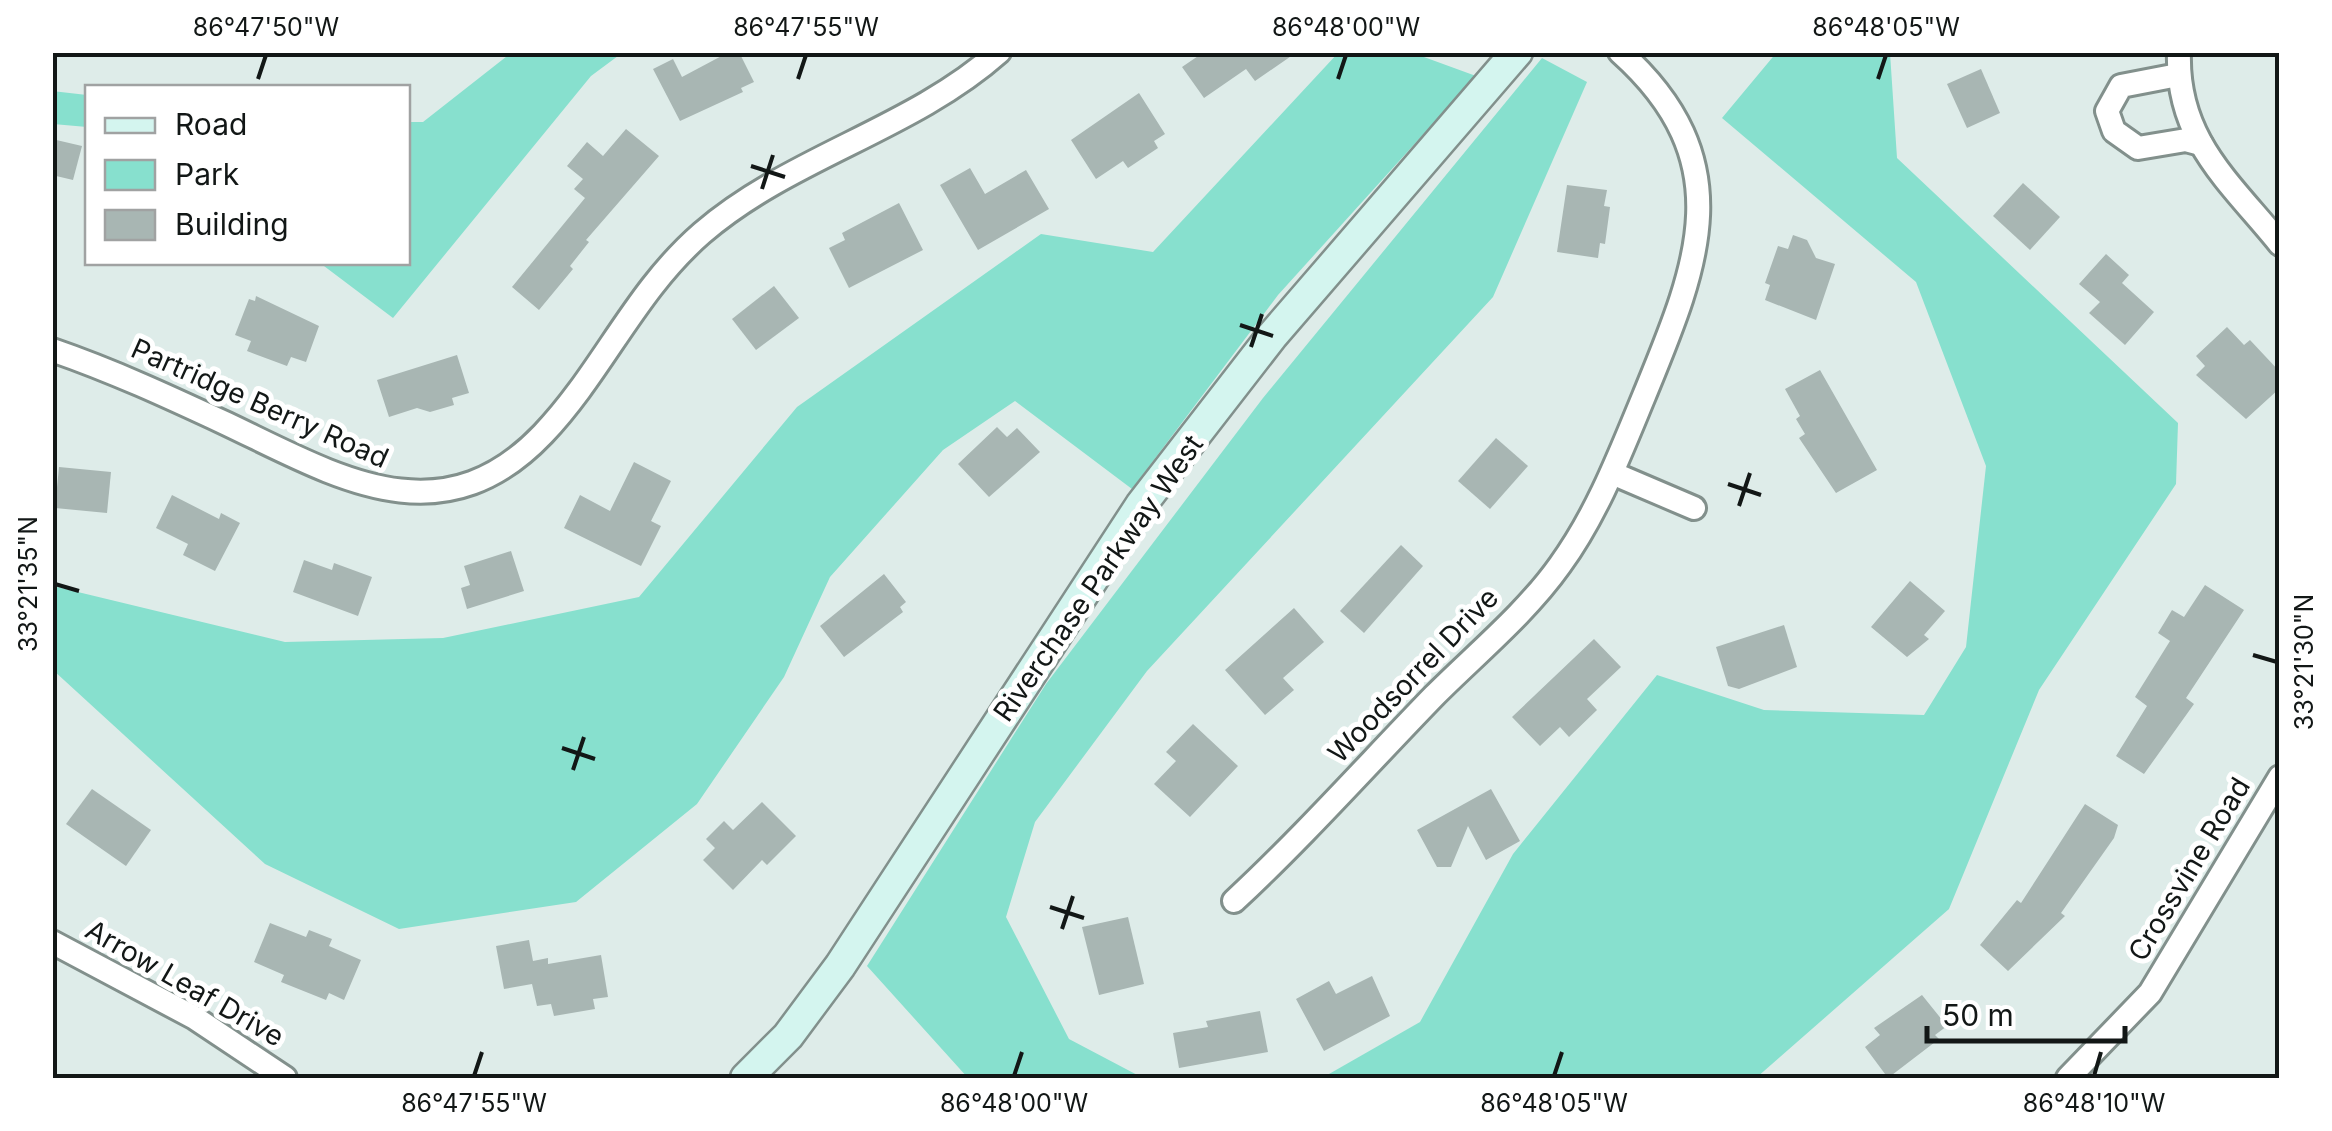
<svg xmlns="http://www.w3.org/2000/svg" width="2332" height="1131" viewBox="0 0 2332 1131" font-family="Inter,sans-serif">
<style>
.green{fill:#87e0ce}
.building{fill:#a8b6b3}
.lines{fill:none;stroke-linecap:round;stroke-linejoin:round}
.street-casing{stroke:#82908c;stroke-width:28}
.secondary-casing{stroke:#82908c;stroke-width:35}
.street{stroke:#fff;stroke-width:22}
.secondary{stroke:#d4f5ef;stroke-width:30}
.ticks{fill:none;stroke:#121716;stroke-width:4}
.labels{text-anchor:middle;stroke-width:10;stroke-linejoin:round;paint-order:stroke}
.street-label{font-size:28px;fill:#121716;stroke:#fff}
.neatline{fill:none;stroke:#121716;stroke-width:4}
.ticks-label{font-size:25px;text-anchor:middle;fill:#121716}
</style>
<rect width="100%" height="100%" fill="#deece9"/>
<!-- green -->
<g class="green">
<path d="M1777,52L1890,53L1897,158L2178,423L2176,484L2039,690L1949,909L1756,1078H1322L1420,1022L1513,854L1657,675L1764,710L1924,715L1966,647L1986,466L1916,282L1722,118Z"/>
<path d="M511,53H622L591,76L393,318L320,263L408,262V122H423Z"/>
<path d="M1338,53H1413L1476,76L1278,295L1132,489L1015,401L943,450L830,577L784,677L697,804L576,902L399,929L265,864L53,670V586L285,642L443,638L639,597L797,407L1041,234L1153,252Z"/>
<path d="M1542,58L1587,82L1493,297L1147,671L1035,822L1006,917L1069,1039L1143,1078H968L867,966L1046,684L1263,398Z"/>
<path d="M52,91L87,95V127L53,124Z"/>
</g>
<!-- building -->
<g class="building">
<path d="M729,52H739L754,82L741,88L743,92L680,121L653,69L673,59L682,77Z"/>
<path d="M1204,52H1297L1255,81L1246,69L1204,98L1182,67Z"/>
<path d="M1981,69L2000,113L1967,128L1947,84Z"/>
<path d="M1139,93L1165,134L1154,141L1158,148L1128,168L1123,161L1096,179L1071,140Z"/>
<path d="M626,129L659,156L586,240L589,242L570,266L573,269L539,310L512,287L585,198L574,189L583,179L567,166L587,142L603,156Z"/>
<path d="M52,139L82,146L73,180L52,175Z"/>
<path d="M970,168L985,194L1026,170L1049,209L978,250L940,185Z"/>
<path d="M2023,183L2060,217L2030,250L1993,216Z"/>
<path d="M1567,185L1607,190L1604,206L1610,207L1605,244L1600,243L1598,258L1557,252Z"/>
<path d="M899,203L923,250L849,288L829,248L845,240L842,233Z"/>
<path d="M1793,235L1807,240L1816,258L1835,264L1816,320L1765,300L1770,285L1765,283L1778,246L1788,249Z"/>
<path d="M2106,254L2129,275L2122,283L2154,312L2125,345L2089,313L2100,302L2079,284Z"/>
<path d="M774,286L799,318L756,350L732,319Z"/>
<path d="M256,296L319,326L306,362L291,357L287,366L247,351L251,341L235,335L249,299L255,301Z"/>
<path d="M2227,327L2244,345L2250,340L2280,372V388L2246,419L2196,375L2205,366L2196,356Z"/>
<path d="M457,355L469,393L452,398L454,405L430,412L417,408L389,417L377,380Z"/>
<path d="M1820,370L1877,470L1836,493L1799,438L1805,434L1796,419L1800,416L1785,389Z"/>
<path d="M997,427L1007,437L1017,428L1040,452L989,497L958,464Z"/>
<path d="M1496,438L1528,466L1490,509L1458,481Z"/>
<path d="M634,462L671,481L651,521L661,526L641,566L564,528L580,495L610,511Z"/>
<path d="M59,467L111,472L107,513L55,508Z"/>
<path d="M172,495L219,519L221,513L240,523L215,571L183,555L188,544L156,528Z"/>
<path d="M1401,545L1423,566L1364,633L1340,611Z"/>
<path d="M511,551L524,591L467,609L461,588L470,585L464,566Z"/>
<path d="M304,560L332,570L334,563L372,577L358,616L293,592Z"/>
<path d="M884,574L906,602L900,607L903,612L844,657L820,626Z"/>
<path d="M1910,581L1945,611L1924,635L1929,639L1907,657L1871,627Z"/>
<path d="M2205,585L2244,610L2186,698L2194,704L2144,774L2116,756L2147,706L2135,697L2170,641L2158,633L2172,610L2184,617Z"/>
<path d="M1294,608L1324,642L1283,678L1294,690L1265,715L1225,670Z"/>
<path d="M1784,625L1797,667L1739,689L1728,686L1716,647Z"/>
<path d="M1594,639L1621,667L1587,699L1597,710L1569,737L1560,727L1540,746L1512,717Z"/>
<path d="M1193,724L1238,766L1190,817L1154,784L1176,761L1166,752Z"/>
<path d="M92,789L151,830L126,866L66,824Z"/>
<path d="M1491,789L1520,841L1486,860L1468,826L1451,867H1437L1417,830Z"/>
<path d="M762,802L796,836L767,865L762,860L733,890L703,860L715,848L706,839L724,821L733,830Z"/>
<path d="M2085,804L2118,825L2114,838L2061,913L2065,916L2008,971L1980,945L2017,900L2021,903Z"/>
<path d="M1128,917L1144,984L1099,995L1082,927Z"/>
<path d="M270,923L306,937L309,930L332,939L329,946L361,960L344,1000L329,993L326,1000L281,982L284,975L254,962Z"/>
<path d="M529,940L533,961L548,958V964L601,955L608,997L593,999L595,1009L554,1016L551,1004L537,1006L532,984L504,989L496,946Z"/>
<path d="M1372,976L1390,1016L1324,1051L1296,999L1329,981L1336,994Z"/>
<path d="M1922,995L1947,1026L1935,1035L1939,1039L1888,1078L1865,1047L1880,1035L1874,1028Z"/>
<path d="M1260,1011L1268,1052L1179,1068L1173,1033L1208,1027L1206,1021Z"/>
</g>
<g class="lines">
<!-- street casing -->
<g class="street-casing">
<g id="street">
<path d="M2179,52C2176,140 2231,183 2280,244"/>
<path d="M2178,75L2121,86L2107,111L2114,131L2138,148L2186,140L2201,144"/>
<path d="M52,350C113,371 169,397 227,424C336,476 441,541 543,434C603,371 634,292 702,233C790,157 911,130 999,52"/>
<path d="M1612,473L1694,508"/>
<path d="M1234,901C1304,836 1368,764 1434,696C1476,654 1526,613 1560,565C1597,514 1620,454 1644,396C1697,267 1743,162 1620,52"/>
<path d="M52,942L195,1018L285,1078"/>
<path d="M2068,1078L2150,993L2280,777"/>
</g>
</g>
<!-- secondary casing -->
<g class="secondary-casing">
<path id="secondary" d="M746,1078L788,1036L840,966L1141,505L1272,336L1517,52"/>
</g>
<!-- street -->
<use href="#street" class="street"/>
<!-- secondary -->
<use href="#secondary" class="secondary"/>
</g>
<!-- ticks -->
<path class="ticks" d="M258,79L266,55M798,79L806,55M1338,79L1346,55M1878,79L1886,55M751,166L785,177M762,189L773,155M1240,325L1273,336M1251,347L1262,314M1728,484L1761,495M1739,506L1750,473M55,584L79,591M2253,655L2277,662M562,748L595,759M573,770L584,737M1050,907L1084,918M1062,929L1073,896M474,1076L482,1052M1014,1076L1022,1052M1554,1076L1562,1052M2094,1076L2101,1052"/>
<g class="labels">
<!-- street labels -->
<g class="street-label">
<text transform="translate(260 403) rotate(24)" y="10">Partridge Berry Road</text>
<text transform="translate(1098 578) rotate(-55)" y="10">Riverchase Parkway West</text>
<text transform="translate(1413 675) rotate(-46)" y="10">Woodsorrel Drive</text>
<text transform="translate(2189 869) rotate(-59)" y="10">Crossvine Road</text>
<text transform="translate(185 983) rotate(30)" y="10">Arrow Leaf Drive</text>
</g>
</g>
<!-- border -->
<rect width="2332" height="1131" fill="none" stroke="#ffffff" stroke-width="110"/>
<!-- legend -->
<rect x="85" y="85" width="325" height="180" fill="#ffffff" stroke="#a0a2a2" stroke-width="2.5"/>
<rect x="105" y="118" width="50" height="15" fill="#d4f5ef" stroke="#a0a2a2" stroke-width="2.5"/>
<text x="175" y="135" font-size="30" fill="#121716">Road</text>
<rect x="105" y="160" width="50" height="30" fill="#87e0ce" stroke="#a0a2a2" stroke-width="2.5"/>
<text x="175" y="185" font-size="30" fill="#121716">Park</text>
<rect x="105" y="210" width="50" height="30" fill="#a8b6b3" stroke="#a0a2a2" stroke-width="2.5"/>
<text x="175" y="235" font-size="30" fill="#121716">Building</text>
<!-- scale -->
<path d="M1927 1026v15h198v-15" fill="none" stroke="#121716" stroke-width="5"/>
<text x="1942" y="1026" font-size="30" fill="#121716" stroke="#ffffff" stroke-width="8" paint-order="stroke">50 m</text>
<rect x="55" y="55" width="2222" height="1021" class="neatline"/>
<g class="ticks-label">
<text x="266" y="36">86°47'50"W</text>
<text x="806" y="36">86°47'55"W</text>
<text x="1346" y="36">86°48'00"W</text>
<text x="1886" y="36">86°48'05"W</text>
<text transform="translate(28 584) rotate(-90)" y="9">33°21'35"N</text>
<text transform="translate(2304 662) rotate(-90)" y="9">33°21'30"N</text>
<text x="474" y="1112">86°47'55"W</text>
<text x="1014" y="1112">86°48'00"W</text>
<text x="1554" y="1112">86°48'05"W</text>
<text x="2094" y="1112">86°48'10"W</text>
</g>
</svg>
